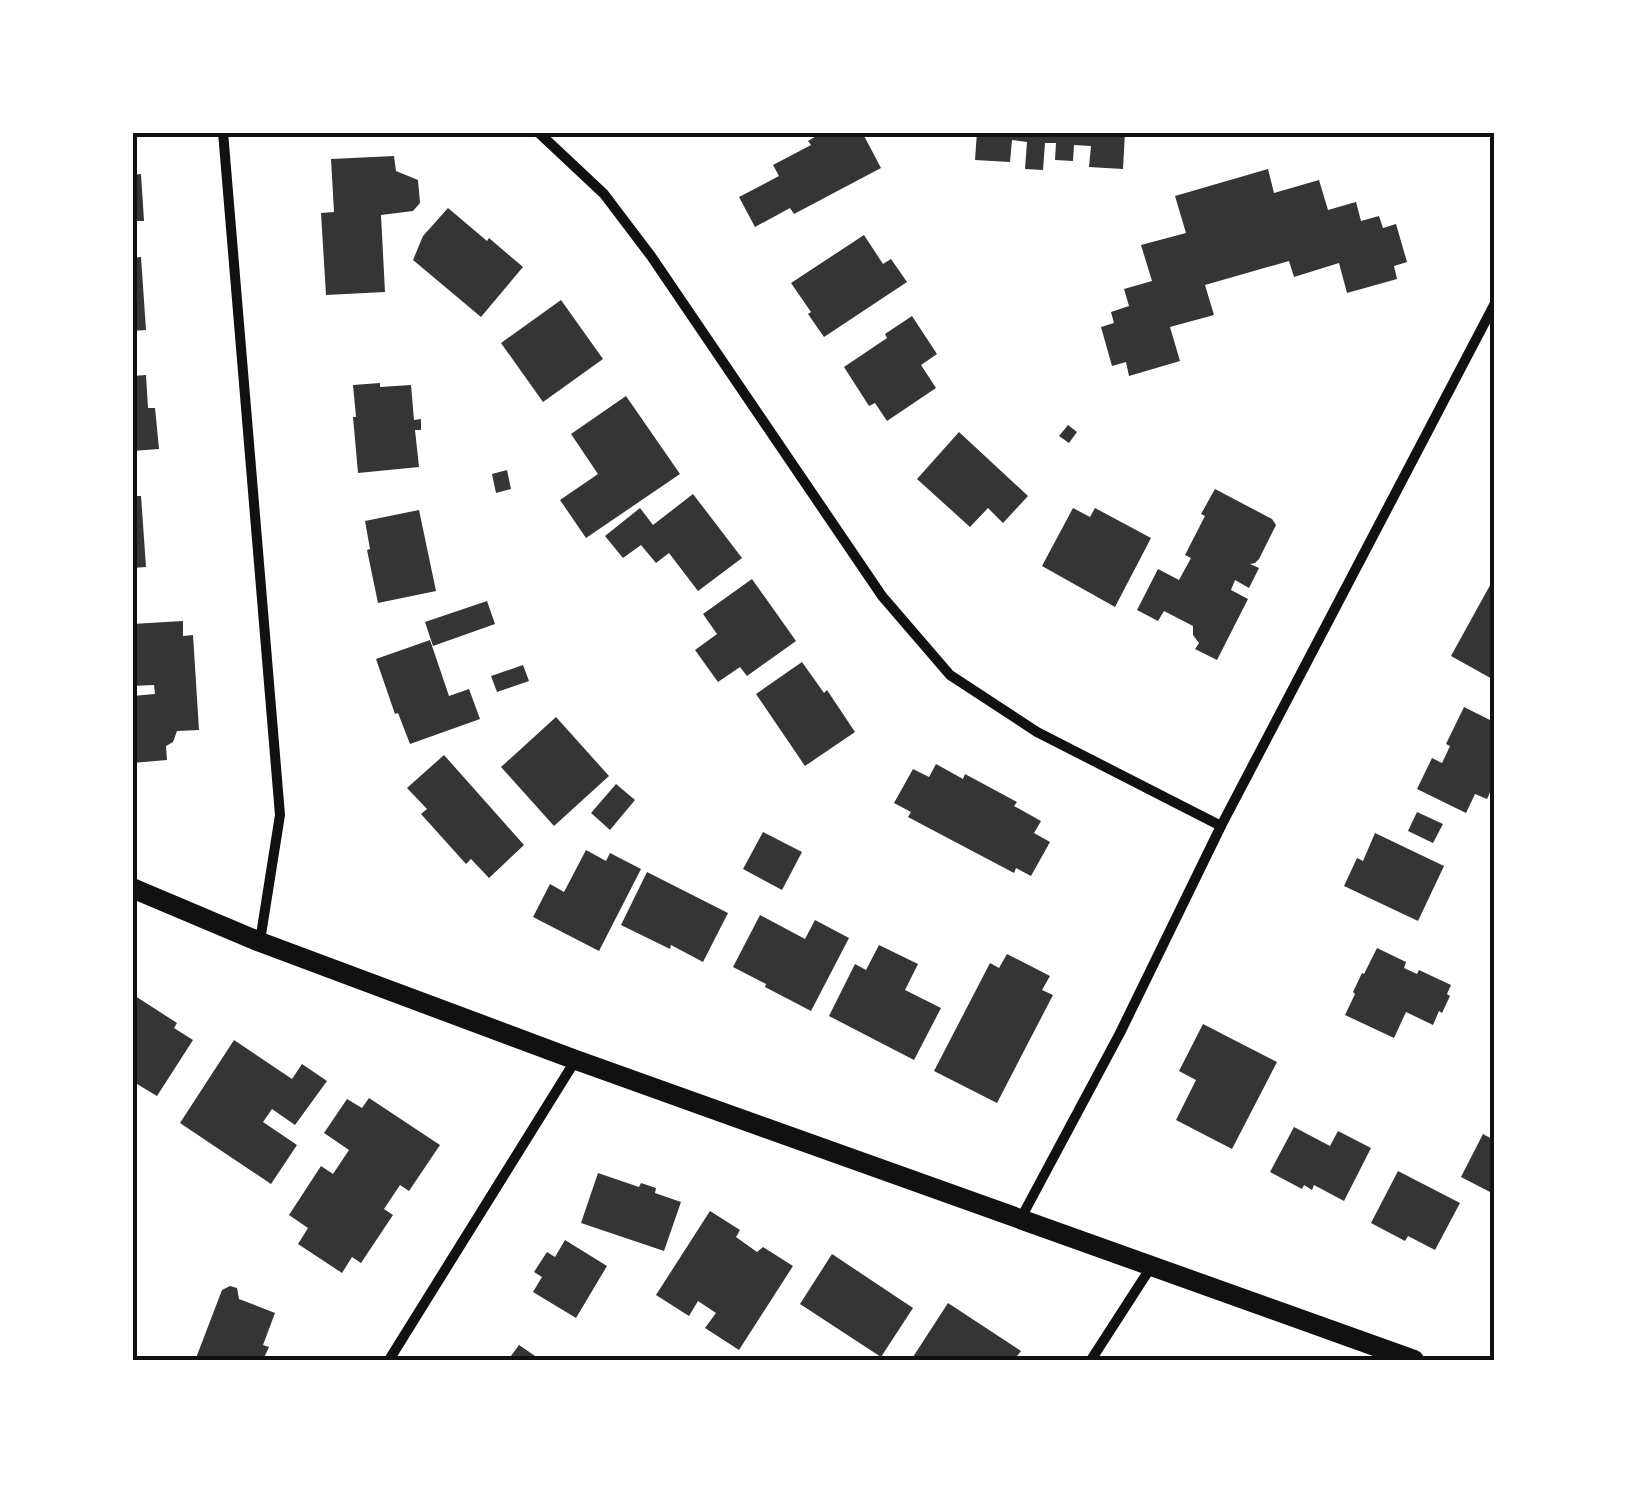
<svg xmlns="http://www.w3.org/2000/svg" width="1627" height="1493" viewBox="0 0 1627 1493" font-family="'Exo 2',sans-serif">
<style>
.building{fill:#353535}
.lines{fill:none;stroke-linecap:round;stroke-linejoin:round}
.minor{stroke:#111;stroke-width:10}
.secondary{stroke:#111;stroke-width:20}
.neatline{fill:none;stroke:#111;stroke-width:4}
</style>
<rect width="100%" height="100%" fill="#fff"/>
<!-- building -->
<g class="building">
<path d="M823,132H862L881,168L794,214L790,208L755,227L739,197L779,176L773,165L811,145L808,141Z"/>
<path d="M977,132H1125L1123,169L1089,167L1091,146L1074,145L1073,161L1055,160L1056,143H1045L1043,170L1025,169L1027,142L1012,140L1010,162L975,160Z"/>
<path d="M394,156L396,171L418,180L420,203L413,211L381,215L385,292L326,295L321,213L334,212L331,159Z"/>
<path d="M1268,169L1274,193L1319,180L1328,210L1356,202L1361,221L1379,216L1383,228L1396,224L1407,262L1394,266L1397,279L1347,293L1339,263L1294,277L1289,261L1205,285L1214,315L1170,327L1180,361L1129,376L1126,362L1112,366L1101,327L1114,323L1111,312L1129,306L1124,289L1152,281L1141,245L1186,233L1175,196Z"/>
<path d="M141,174L144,221H132V175Z"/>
<path d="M448,208L487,241L489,238L523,267L481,317L413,260L423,236Z"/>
<path d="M864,235L883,264L891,259L907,282L824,337L808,314L811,312L791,283Z"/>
<path d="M141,257L146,330L132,331V258Z"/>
<path d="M561,300L603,359L543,402L501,343Z"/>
<path d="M912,316L937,354L921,365L936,388L887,421L875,403L869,406L844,367L887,338L885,334Z"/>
<path d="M146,375L148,408H155L159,449L132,451V376Z"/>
<path d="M380,383V387L411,385L414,420L421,419V430H415L419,467L358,473L353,417H356L353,385Z"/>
<path d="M626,396L680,474L586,538L560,500L598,474L571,434Z"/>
<path d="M1068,425L1077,432L1069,443L1059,436Z"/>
<path d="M959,432L1028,496L1003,523L988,508L970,527L917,479Z"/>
<path d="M507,470L511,489L496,493L492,474Z"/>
<path d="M1215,489L1272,519L1276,525L1259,559L1255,563L1250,564L1259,568L1249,588L1235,580L1231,590L1248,599L1217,660L1195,649L1199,643L1193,635V626L1164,611L1158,621L1137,610L1158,569L1179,580L1191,558L1185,555L1205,516L1201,514Z"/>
<path d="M693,494L742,558L698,591L669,553L656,563L641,545L623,558L605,536L640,508L653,525Z"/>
<path d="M132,496H141L146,567L132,568Z"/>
<path d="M1073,508L1090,517L1095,508L1151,538L1115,607L1042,566Z"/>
<path d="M419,510L436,591L378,603L367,550L370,549L365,521Z"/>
<path d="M1494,578V680L1451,656Z"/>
<path d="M752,579L796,641L747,676L740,667L718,682L695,650L717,634L703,614Z"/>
<path d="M487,601L495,624L433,646L425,622Z"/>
<path d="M183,621V636L193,635L199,730L177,731L173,742L166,746L167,760L132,763V696L155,694L154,685L132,686V624Z"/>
<path d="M430,640L449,696L469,689L480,719L410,744L398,713L395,714L376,659Z"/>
<path d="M802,662L824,693L827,690L855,732L805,766L756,694Z"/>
<path d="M523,665L529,681L497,692L491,676Z"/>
<path d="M1464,707L1494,722V783L1487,799L1475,794L1466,813L1417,789L1432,758L1442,763L1450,746L1446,744Z"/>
<path d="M556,717L609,776L554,826L501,767Z"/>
<path d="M444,755L524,845L489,878L471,859L466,864L421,814L427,809L407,788Z"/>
<path d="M936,764L963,779L965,774L1017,802L1014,806L1041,821L1034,833L1050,842L1031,876L1016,868L1014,873L908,817L911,812L894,803L913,769L929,777Z"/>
<path d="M616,784L635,800L610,830L591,813Z"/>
<path d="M1417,812L1443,824L1433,843L1408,831Z"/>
<path d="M763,832L802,852L782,890L743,869Z"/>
<path d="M1375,833L1444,866L1418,921L1344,886L1357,858L1363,861Z"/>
<path d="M586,850L606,861L610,853L641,869L599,951L533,917L550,884L564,892Z"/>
<path d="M647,872L728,913L703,962L671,945L670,949L621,925Z"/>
<path d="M760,915L805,939L815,920L849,938L811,1011L765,987L766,984L733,967Z"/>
<path d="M879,945L918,964L905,990L941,1008L914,1060L829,1016L855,964L866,970Z"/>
<path d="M1377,948L1406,962L1404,968L1417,974L1419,970L1451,985L1447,994L1450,996L1442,1013L1439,1011L1433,1025L1406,1012L1394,1038L1345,1015L1355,994L1353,992L1362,973L1364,974Z"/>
<path d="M1007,954L1050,976L1042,990L1053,995L997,1103L934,1071L990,963L999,968Z"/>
<path d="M132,994L177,1023L174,1028L193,1040L157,1096L132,1081Z"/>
<path d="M1203,1024L1277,1062L1232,1149L1176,1120L1196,1080L1179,1071Z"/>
<path d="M234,1040L292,1079L302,1064L327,1081L295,1125L272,1109L263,1122L297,1145L271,1184L180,1123Z"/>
<path d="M369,1098L440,1145L409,1191L400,1185L384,1209L393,1215L361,1263L352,1257L342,1273L298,1244L308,1228L289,1215L321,1166L333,1174L349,1150L324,1133L347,1099L362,1108Z"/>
<path d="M1294,1127L1330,1146L1338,1131L1371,1148L1344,1201L1314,1185L1312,1190L1304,1185L1302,1189L1270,1172Z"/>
<path d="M1483,1134L1494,1140V1184L1490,1192L1461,1177Z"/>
<path d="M1398,1171L1460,1203L1435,1250L1408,1236L1405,1241L1371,1223Z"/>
<path d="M598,1173L639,1187L641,1183L656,1188L655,1193L681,1202L664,1251L581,1223Z"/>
<path d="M710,1211L740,1230L736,1237L757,1252L763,1247L793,1266L739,1350L705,1328L716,1313L698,1301L689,1316L656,1295Z"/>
<path d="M565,1240L607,1266L576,1318L533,1292L542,1277L534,1272L547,1252L555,1257Z"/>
<path d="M832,1254L913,1308L881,1357L800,1304Z"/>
<path d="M230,1286L237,1288L239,1299L275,1313L263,1345L269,1347L263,1360H203L196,1358L222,1290Z"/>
<path d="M948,1303L1021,1351L1014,1360H911Z"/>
<path d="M519,1345L541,1360H508Z"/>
</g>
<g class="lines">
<!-- minor -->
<g class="minor">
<path d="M223,132L280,815L260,941"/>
<path d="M538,132L604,194L651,256L882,596L950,675L1037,732L1221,826"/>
<path d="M1021,1218L1120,1033L1221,826L1494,305"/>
<path d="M389,1360L575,1061"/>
<path d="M1091,1360L1151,1267"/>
</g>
<!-- secondary -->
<path class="secondary" d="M132,888L260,942L576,1060L1414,1360"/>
</g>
<!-- border -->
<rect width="1627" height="1493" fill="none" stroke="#ffffff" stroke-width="270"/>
<rect x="135" y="135" width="1357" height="1223" class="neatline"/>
</svg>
